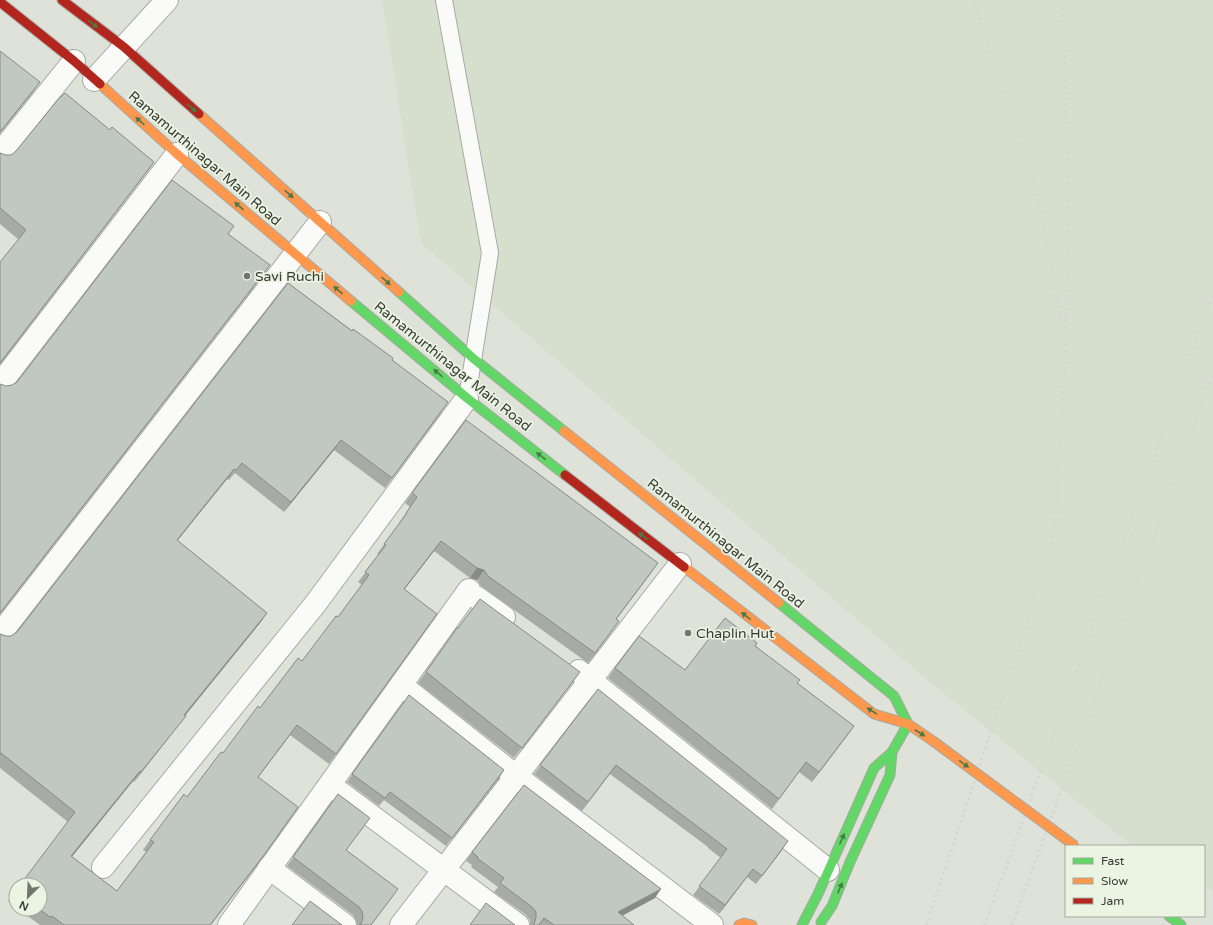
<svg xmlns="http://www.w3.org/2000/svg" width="1213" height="925" viewBox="0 0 1213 925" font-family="'Varela Round',sans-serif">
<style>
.built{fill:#d6dfcd}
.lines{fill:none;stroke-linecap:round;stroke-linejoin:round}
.lane-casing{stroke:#a6aaa3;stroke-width:18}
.street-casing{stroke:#a6aaa3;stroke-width:24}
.fast-casing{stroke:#a6aaa3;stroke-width:11}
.slow-casing{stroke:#a6aaa3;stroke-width:11}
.jam-casing{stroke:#a6aaa3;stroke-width:11}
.lane{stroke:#fafbf9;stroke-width:16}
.street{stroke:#fafbf9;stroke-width:22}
.fast{stroke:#63d668;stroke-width:9}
.slow{stroke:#ff974d;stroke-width:9}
.jam{stroke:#b3261e;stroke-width:9}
.rail{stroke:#d5d5d3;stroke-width:3;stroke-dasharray:2 4;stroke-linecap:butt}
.slow-bridge-casing{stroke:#a6aaa3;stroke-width:11;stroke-linecap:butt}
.slow-bridge{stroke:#ff974d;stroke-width:9}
.wall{fill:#a6aba6}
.shaded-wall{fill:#878b87}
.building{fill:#c1c7c1;stroke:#878b87}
.oneway{fill:#497a49}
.poi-dot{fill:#72766e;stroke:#ebf4e2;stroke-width:1.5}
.labels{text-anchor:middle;stroke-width:3.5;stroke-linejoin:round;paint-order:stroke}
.street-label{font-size:14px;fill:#383c35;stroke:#ebf4e2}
.poi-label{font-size:14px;fill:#383c35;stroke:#ebf4e2;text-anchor:start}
</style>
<rect width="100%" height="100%" fill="#dee2d9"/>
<!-- built -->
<path class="built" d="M382,0H1213V890L1204,886V846H1132L926,679L421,243Z"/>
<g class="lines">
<!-- lane casing -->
<g class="lane-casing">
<path id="lane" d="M444,0L490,253L467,398"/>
</g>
<!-- street casing -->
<g class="street-casing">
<g id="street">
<path d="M94,80L167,0"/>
<path d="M0,153L74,61"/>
<path d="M0,384L177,154"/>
<path d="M476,597L504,617"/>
<path d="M0,634L320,222"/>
<path d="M579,671L828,870"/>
<path d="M401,685L516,776L712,925"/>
<path d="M330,785L518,925"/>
<path d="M103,867L316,603L467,398"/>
<path d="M269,868L345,925"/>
<path d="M229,925L469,590"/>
<path d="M401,925L680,564"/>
</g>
</g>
<!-- fast casing -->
<g class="fast-casing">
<g id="fast">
<path d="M399,292L474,359L564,431"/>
<path d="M351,301L467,398L565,475"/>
<path d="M779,603L894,696L908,724"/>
<path d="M1169,916L1181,925"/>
<path d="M821,922L832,906L850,862L890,775L892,752L908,724"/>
<path d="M802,925L818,894L874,768L892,752"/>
</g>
</g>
<!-- slow casing -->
<g class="slow-casing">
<g id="slow">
<path d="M100,84L177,154L351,301"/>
<path d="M199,114L399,292"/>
<path d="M564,431L779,603"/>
<path d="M684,567L874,714L908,724L933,741"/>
<path d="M739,925L744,923L752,925"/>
</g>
</g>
<!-- jam casing -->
<g class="jam-casing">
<g id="jam">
<path d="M62,0L124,47L199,114"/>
<path d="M0,2L74,61L100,84"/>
<path d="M565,475L684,567"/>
</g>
</g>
<!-- lane -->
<use href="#lane" class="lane"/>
<!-- street -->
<use href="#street" class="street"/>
<!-- fast -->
<use href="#fast" class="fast"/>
<!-- slow -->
<use href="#slow" class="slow"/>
<!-- jam -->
<use href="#jam" class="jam"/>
<!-- rail -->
<g class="rail">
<path d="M973,0L1033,174L1062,323"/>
<path d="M926,925L1015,660L1055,531L1066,341L1068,176L1063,0"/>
<path d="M985,925L1213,293"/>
<path d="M1012,925L1213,374"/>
</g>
<!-- slow-bridge casing -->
<g class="slow-bridge-casing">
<path id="slow-bridge" d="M933,741L1075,846"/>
</g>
<!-- slow-bridge -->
<use href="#slow-bridge" class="slow-bridge"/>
</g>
<!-- wall -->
<g class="wall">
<path d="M110,130L154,162L147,172L18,239L0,224V153L6,155H11Z"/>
<path d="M288,283L392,360L441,413L385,488L334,450L284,512L235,473L229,480L227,479L177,540L267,613L260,623L185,716L178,726L134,782L133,781L72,857L117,891L146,852L143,850L150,840L187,797L260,708L302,661L338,617L362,585L358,582L379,555L377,554L400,523H399L410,507L405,503L412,493L651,573L616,619L612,631L588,663L481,586L477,580L470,578L434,551L404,590L437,614L329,764L290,735L258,777L257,865L211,925H40L18,909H40L68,822L0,768V634L6,636H11L17,632Z"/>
<path d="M457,628L580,672L572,683L514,758L418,683Z"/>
<path d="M756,646L797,684L854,726L812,782L799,772L772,809L608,678L615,668L685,670Z"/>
<path d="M598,689L782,850L756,884L747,877L719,914L693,895L721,858L708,848V847L610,774L582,811L534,774Z"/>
<path d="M409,695L504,770L446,846L384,800L379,806L347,782Z"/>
<path d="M338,794L364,826L346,850L392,897L371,925H357L356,920L353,915L287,866Z"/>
<path d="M472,852L655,898L622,916L633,925H530V920L526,915L494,892L498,887L471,867L472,865L466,861Z"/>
<path d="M16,890V907L8,901Z"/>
</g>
<!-- shaded-wall -->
<g class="shaded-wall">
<path d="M40,82L33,92L0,133V132Z"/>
<path d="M154,162L147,172L0,364V363Z"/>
<path d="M270,265L263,275L0,614V613Z"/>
<path d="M341,440L334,450L284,512L291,502Z"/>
<path d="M234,469L227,479L170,550L177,540Z"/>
<path d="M441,541L434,551L397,599L404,589Z"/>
<path d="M658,563L651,573L609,629L616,619Z"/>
<path d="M477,568L484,570L477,580L470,578Z"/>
<path d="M267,613L260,623L177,725L184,715Z"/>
<path d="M619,621L612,631L588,663L595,653Z"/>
<path d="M186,716L178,726L134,782L141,772Z"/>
<path d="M297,725L290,735L251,787L258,777Z"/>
<path d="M854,726L847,736L812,782L819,772Z"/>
<path d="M504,770L499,778L446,846L452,838Z"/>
<path d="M140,771L133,781L64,866L71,856Z"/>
<path d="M298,807L257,865L210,925Z"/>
<path d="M788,841L782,850L756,884L762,876Z"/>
<path d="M753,869L747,877L719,914L725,905Z"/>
<path d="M661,889L655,898L612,921L618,912Z"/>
</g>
<!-- building -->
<g class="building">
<path d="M0,51L40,82L0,132Z"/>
<path d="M65,93L110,130L112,127L154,162L0,363V262L26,230L0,208V153L6,155H11L16,151L60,97H61Z"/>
<path d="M172,180L234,226L228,234L270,265L0,613V384L6,386L12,385L17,382Z"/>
<path d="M288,283L352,331L353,329L393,358L392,360L448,402L392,478L341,440L291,502L242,463L236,470L234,469L177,540L267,613L184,715L186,716L141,772L140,771L71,856L117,891L154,842L150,840L184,794L187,797L221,752L223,753L258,706L260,708L298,658L302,661L336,616L338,617L369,575L365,572L386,545L384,544L407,513H406L417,497L412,493L466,420L658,563L616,619L619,621L595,653L488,576L484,570L477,568L441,541L404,589L437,614L336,754L297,725L258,777L298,807L264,855L210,925H64L52,916L50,917L39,909H40V885H20L75,812L1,753L0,755V634L6,636H11L17,632Z"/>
<path d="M480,599L580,672L522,748L426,672L457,628H458Z"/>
<path d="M725,618L757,643L755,646L800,680L797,683L854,726L819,772L806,762L779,799L615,668L639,636L685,670Z"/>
<path d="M598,689L788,841L762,876L753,869L725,905L699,886L727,849L714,839L616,765L588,802L540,765Z"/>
<path d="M409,695L504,770L452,838L390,792L385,798L352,774Z"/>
<path d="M524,785L661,889L618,912L634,925H554L544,918L539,925H533L534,924L536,918V912L532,907L500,883L504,878L477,858L478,857L472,852Z"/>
<path d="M338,794L370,818L346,850L398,889L371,925H359L361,924L363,918L362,911L359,907L293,857Z"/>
<path d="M310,901L342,925H292Z"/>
<path d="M486,903L515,925H470Z"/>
</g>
<!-- one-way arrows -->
<defs><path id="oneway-solid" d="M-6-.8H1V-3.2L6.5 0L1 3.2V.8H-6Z"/></defs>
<g class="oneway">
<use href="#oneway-solid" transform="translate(93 24) rotate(37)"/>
<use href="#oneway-solid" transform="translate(192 108) rotate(42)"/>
<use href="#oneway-solid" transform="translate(140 121) rotate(-138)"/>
<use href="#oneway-solid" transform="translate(289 194) rotate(42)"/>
<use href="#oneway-solid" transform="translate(239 206) rotate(-140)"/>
<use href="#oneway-solid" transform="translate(386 281) rotate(42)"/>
<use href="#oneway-solid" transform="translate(338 290) rotate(-140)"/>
<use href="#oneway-solid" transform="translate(438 373) rotate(-140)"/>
<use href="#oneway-solid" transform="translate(541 456) rotate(-142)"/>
<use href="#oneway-solid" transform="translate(643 536) rotate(-142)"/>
<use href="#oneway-solid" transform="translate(746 616) rotate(-142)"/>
<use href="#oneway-solid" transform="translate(872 711) rotate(-148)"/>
<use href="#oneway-solid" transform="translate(920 733) rotate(33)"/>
<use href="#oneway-solid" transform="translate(964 764) rotate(36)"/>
<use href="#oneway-solid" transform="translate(842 839) rotate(-66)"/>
<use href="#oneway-solid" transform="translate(840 888) rotate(-67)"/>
</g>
<!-- markers -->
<g class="poi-dot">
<circle cx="247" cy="276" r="4"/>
<circle cx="688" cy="633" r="4"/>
</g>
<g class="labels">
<!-- street labels -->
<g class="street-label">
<text transform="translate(205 158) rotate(41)" y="5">Ramamurthinagar Main Road</text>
<text transform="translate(453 366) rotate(39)" y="5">Ramamurthinagar Main Road</text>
<text transform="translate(726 543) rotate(39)" y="5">Ramamurthinagar Main Road</text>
</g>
<!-- poi labels -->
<g class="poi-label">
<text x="255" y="281">Savi Ruchi</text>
<text x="696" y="638">Chaplin Hut</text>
</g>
</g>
<!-- legend -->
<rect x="1065" y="845" width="140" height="72" fill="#ebf4e2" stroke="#a3aa9d"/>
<rect x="1073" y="858" width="20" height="6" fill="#63d668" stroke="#a3aa9d"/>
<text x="1101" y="865" font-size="12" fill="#383c35">Fast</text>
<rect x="1073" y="878" width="20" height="6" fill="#ff974d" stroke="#a3aa9d"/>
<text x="1101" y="885" font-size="12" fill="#383c35">Slow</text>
<rect x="1073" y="898" width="20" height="6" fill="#b3261e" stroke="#a3aa9d"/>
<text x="1101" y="905" font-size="12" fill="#383c35">Jam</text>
<!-- north arrow -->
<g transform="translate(28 897) rotate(204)"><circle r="19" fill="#ebf4e2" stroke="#a3aa9d"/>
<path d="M0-3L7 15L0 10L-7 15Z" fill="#72766e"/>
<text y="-6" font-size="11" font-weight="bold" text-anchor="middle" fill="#383c35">N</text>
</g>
</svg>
